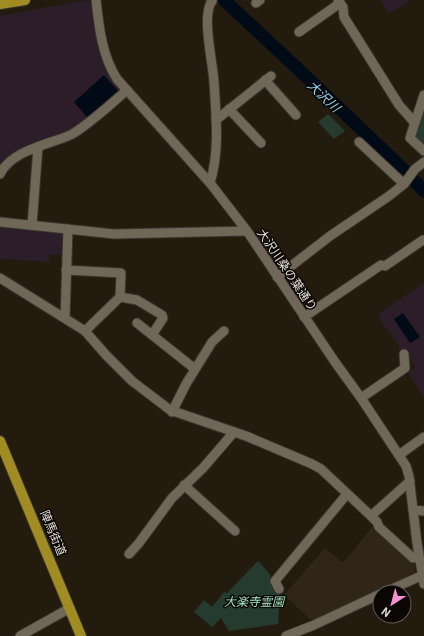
<svg xmlns="http://www.w3.org/2000/svg" width="424" height="636" viewBox="0 0 424 636" font-family="Georgia,'Noto Sans JP',serif">
<style>
.commercial{fill:#302516}
.education{fill:#2c1d28}
.green{fill:#263b2f}
.water{fill:#000b17}
.lines{fill:none;stroke-linecap:round;stroke-linejoin:round}
.stream{stroke:#000b17;stroke-width:2}
.river{stroke:#000b17;stroke-width:13}
.minor-casing{stroke:#3a352f;stroke-width:11}
.major-casing{stroke:#3a352f;stroke-width:12}
.minor{stroke:#6f6758;stroke-width:9}
.major{stroke:#a08c23;stroke-width:10}
.labels{text-anchor:middle;stroke-width:3;stroke-linejoin:round;paint-order:stroke}
.street-label{font-size:12px;fill:#e2ddd5;stroke:#090603}
.park-label{font-size:12px;font-style:italic;fill:#a3e4c1;stroke:#090603}
.water-label{font-size:13px;font-style:italic;fill:#92d2f5;stroke:#090603}
</style>
<rect width="100%" height="100%" fill="#221b0e"/>
<!-- commercial -->
<path class="commercial" d="M373,526L414,563L415,572L402,578L400,580L337,608L338,610L313,622L284,595L325,548L343,563Z"/>
<!-- education -->
<g class="education">
<path d="M85,0L90,2L101,57L108,72L120,87L119,92L87,121L0,168V16Z"/>
<path d="M380,0H411L389,14Z"/>
<path d="M0,225L61,231L65,235L63,255H50L49,262L0,259Z"/>
<path d="M424,283V397L408,373L415,367L407,354L400,355L399,346L379,318L381,312Z"/>
</g>
<!-- green -->
<g class="green">
<path d="M424,95V151L410,138Z"/>
<path d="M328,114L345,131L334,139L318,122Z"/>
<path d="M258,561L268,572L280,593L278,624L229,631L221,618L212,627L194,612L204,600L212,607L224,592L227,593Z"/>
</g>
<!-- water -->
<g class="water">
<path d="M104,75L118,91L87,117L74,102Z"/>
<path d="M403,313L420,337L410,343L394,319Z"/>
</g>
<g class="lines">
<!-- stream -->
<path class="stream" d="M404,175L406,172"/>
<!-- river -->
<path class="river" d="M224,0L313,83L406,172L424,191"/>
<!-- minor casing -->
<g class="minor-casing">
<g id="minor">
<path d="M96,0C99,27 102,56 117,79L210,183L247,231L335,362L361,398L406,466L409,476L417,543L424,584"/>
<path d="M338,0L343,7L344,17L399,105L414,122"/>
<path d="M256,3L260,0"/>
<path d="M299,32L340,3"/>
<path d="M265,80L296,115"/>
<path d="M424,95L410,138L424,151"/>
<path d="M229,109L261,143"/>
<path d="M216,120L271,76"/>
<path d="M359,142L404,184"/>
<path d="M0,174C10,154 37,147 57,140C63,138 69,136 74,133C93,121 110,105 127,90"/>
<path d="M210,183C220,151 216,115 214,82C213,63 201,15 212,1L211,0"/>
<path d="M0,222L114,234L247,231"/>
<path d="M32,225L38,147"/>
<path d="M66,270L121,273L120,297L85,331"/>
<path d="M277,277L330,236L389,196L404,184L415,169L424,162"/>
<path d="M0,278L85,331L106,355L132,381L170,410L246,436L312,464L321,469L371,516L377,522L379,527L413,558H419"/>
<path d="M120,297L137,300L162,315L163,318L152,335"/>
<path d="M304,317L381,265L385,266L423,240"/>
<path d="M65,318L68,229"/>
<path d="M137,323L195,369"/>
<path d="M361,398L405,368L404,354"/>
<path d="M172,412L186,384L212,342L224,331"/>
<path d="M399,455L424,437"/>
<path d="M184,485L235,531"/>
<path d="M413,510L424,511"/>
<path d="M371,516L410,481"/>
<path d="M129,554L139,543L172,498L203,468L234,432"/>
<path d="M279,589L275,581L347,494"/>
<path d="M385,592L423,575"/>
<path d="M20,636L70,608"/>
<path d="M286,636L314,625L380,594"/>
</g>
</g>
<!-- major casing -->
<g class="major-casing">
<g id="major">
<path d="M0,4L25,0"/>
<path d="M0,441L81,636"/>
</g>
</g>
<!-- minor -->
<use href="#minor" class="minor"/>
<!-- major -->
<use href="#major" class="major"/>
</g>
<g class="labels">
<!-- street labels -->
<g class="street-label">
<text transform="translate(287 270) rotate(56)" y="4">大沢川桑の葉通り</text>
<text transform="translate(53 533) rotate(67)" y="4">陣馬街道</text>
</g>
<!-- park labels -->
<g class="park-label">
<text x="254" y="606">大楽寺霊園</text>
</g>
<!-- water labels -->
<g class="water-label">
<text transform="translate(324 96) rotate(44)" y="5">大沢川</text>
</g>
</g>
<!-- north arrow -->
<g transform="translate(392 604) rotate(216)"><circle r="19" fill="#090603" stroke="#605c57"/>
<path d="M0-3L7 15L0 10L-7 15Z" fill="#f591d2"/>
<text y="-6" font-size="11" font-weight="bold" text-anchor="middle" fill="#e2ddd5">N</text>
</g>
</svg>
